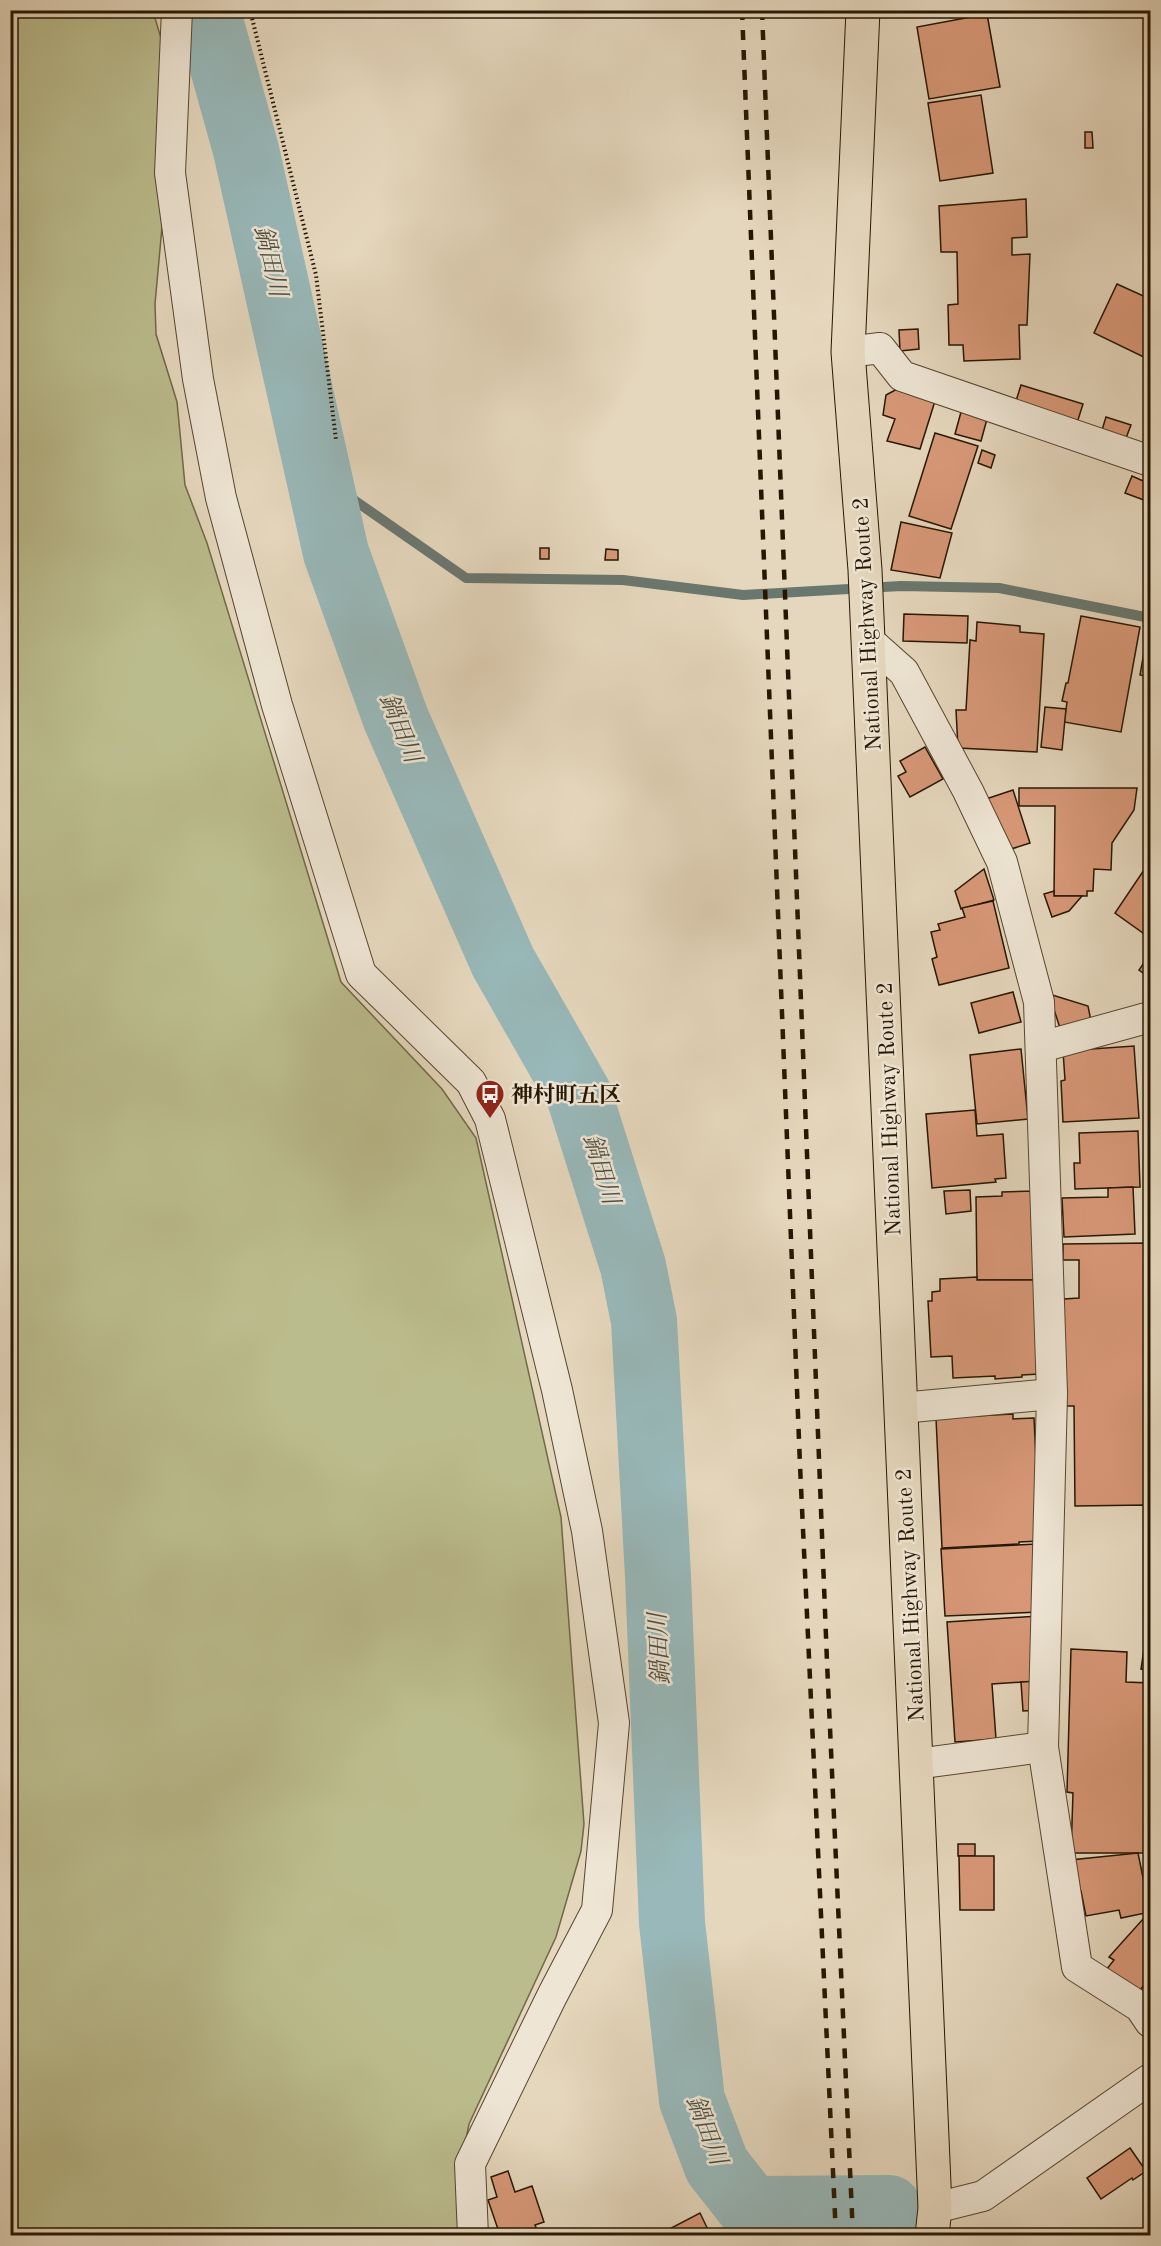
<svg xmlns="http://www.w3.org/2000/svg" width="1161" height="2246" viewBox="0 0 1161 2246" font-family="'Old Standard TT','Noto Serif JP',serif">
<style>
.green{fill:#bbbc8d;stroke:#706946;stroke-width:1.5}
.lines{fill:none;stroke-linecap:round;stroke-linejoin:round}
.stream{stroke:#6a776f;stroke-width:10}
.river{stroke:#98b8b9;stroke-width:66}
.building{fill:#d89878;stroke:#261600;stroke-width:1.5}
.minor-casing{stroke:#56462f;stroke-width:32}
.trunk-casing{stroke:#261600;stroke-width:35}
.path{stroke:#261600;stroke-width:4;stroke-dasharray:1.5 3;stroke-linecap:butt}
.minor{stroke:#eee5d4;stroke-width:30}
.trunk{stroke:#e5d7bd;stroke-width:33}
.rail{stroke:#261600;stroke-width:4.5;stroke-dasharray:10 10;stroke-linecap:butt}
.labels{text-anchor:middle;stroke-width:5;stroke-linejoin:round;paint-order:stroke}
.street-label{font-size:22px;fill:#261600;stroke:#eee5d4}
.poi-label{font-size:22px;font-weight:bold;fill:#261600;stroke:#eee5d4;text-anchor:start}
.water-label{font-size:24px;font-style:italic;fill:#4e4f41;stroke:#eee5d4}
</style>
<rect width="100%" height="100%" fill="#e5d7bd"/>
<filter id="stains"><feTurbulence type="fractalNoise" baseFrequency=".00333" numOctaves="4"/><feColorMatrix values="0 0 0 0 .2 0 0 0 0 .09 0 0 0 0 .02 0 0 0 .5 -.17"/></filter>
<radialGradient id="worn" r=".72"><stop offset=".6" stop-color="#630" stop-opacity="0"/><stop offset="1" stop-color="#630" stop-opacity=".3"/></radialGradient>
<!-- green -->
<path class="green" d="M11,11H153L165,52L163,216L155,304L156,334L177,402L185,485L207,543L341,982L442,1089L476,1138L561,1517L584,1824L581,1851L556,1937L469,2124L463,2155L472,2235L11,2236Z"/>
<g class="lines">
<!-- stream -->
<path class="stream" d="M318,475L466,578L623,580L743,595L901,586L999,588L1150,618"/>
<!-- river -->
<path class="river" d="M207,10L246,150L336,553L396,719L503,962L579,1095L633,1266L644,1321L658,1576L672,1923L692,2100L717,2166L751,2209L889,2208L896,2236"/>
</g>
<!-- building -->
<g class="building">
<path d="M987,14L1000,87L929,99L917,27Z"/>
<path d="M981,95L993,173L940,181L928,103Z"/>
<path d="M1085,132H1092L1093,148H1085Z"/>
<path d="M1026,199L1027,237L1012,238V255L1030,254L1027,325H1019L1020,359L964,361L963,345H949L948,305L958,304L957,252H941L939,206Z"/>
<path d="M1117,284L1150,299V360L1094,333Z"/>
<path d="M918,329L919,349L900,351L899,330Z"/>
<path d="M1021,385L1083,404L1077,423L1016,401Z"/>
<path d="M897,389L935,401L920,449L887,441L895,419L883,415L886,395Z"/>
<path d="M961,412L987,419L981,441L955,434Z"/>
<path d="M1106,417L1131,425L1126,438L1102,430Z"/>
<path d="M935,433L978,446L951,529L909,516Z"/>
<path d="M982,450L995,455L991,468L978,463Z"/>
<path d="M1132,476L1150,484L1149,502L1125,493Z"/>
<path d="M901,522L952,533L940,578L891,570Z"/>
<rect x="540" y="548" width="9" height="11"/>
<path d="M606,549L618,550V560H605Z"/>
<path d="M904,614L968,616L967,643L903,641Z"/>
<path d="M1081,616L1140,627L1121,732L1064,722L1067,702L1062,701L1066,683H1068Z"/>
<path d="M977,622L1020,626V632L1044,634L1037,752L958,748L956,710H966L970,640L976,641Z"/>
<path d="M1148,631L1150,632V653L1144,652Z"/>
<path d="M1144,652L1150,653V677L1140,675Z"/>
<path d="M1045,707L1066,709L1062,750L1041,747Z"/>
<path d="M925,747L943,779L910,797L898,776L906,772L900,761Z"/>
<path d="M1019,788H1137L1134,810L1112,843L1111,870L1094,869L1093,891H1087V896H1054L1055,806H1019Z"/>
<path d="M1013,790L1030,843L1005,851L986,799Z"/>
<path d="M1150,861V938L1115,913Z"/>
<path d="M984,869L994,900L961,909L955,891Z"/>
<path d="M1054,891V896H1082L1069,911L1052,917L1044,894Z"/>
<path d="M993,901L1009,968L939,985L932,959L937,957L931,932L940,930L938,924L965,917L962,908Z"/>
<path d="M1150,946V978L1139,970L1148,957L1145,955Z"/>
<path d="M1013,992L1021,1022L979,1033L971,1003Z"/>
<path d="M1049,994L1088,1006L1091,1021L1060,1028Z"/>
<path d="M1134,1046L1139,1118L1063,1122L1061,1081L1065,1080L1063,1051Z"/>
<path d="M1021,1049L1028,1119L977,1124L970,1055Z"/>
<path d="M975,1110L977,1136L1003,1134L1006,1178L995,1179L996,1182L932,1188L926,1114Z"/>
<path d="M1138,1131L1140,1187L1075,1189L1074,1163H1080L1079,1133Z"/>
<path d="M1133,1187L1135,1234L1064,1237L1062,1198L1108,1197V1188Z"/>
<path d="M970,1190L971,1211L946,1214L944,1191Z"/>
<path d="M1035,1191L1036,1280H977L976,1197L1002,1196V1192Z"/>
<path d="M1150,1243V1543H1148L1147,1505L1075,1506L1074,1406H1064V1299L1079,1298V1260H1063V1244Z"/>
<path d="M977,1277V1280H1034L1039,1374L1022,1375V1377L995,1379V1376L953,1378L952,1356L931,1357L928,1301H932V1292L940,1291V1279Z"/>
<path d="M1013,1414V1419L1034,1418L1040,1541L1019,1542V1544L942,1548L936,1418Z"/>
<path d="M1037,1544L1040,1612L945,1616L941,1549Z"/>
<path d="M1150,1609V1670L1141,1669Z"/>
<path d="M1038,1616L1039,1681L992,1684L996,1739L955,1742L947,1622Z"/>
<path d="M1071,1649L1127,1652L1126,1682L1150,1683V1853H1071L1073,1793L1067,1792Z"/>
<path d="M1039,1681L1041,1710L1023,1711L1021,1682Z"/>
<rect x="958" y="1844" width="17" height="12"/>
<path d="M1138,1853L1150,1912L1121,1918L1119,1910L1086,1916L1081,1891L1073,1892L1070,1860Z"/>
<path d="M959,1856H994V1910H960Z"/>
<path d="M1143,1919L1150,1926V1976L1139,1992L1106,1970L1114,1960L1109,1957Z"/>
<path d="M1130,2148L1146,2171L1133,2180L1132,2178L1101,2199L1087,2178Z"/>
<path d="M508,2171L515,2192L532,2186L544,2222L535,2225L537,2230L520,2236H511L509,2232L500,2235L488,2200L497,2197L491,2177Z"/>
<path d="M700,2213L711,2236H656Z"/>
</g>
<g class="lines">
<!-- minor casing -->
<g class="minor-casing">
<g id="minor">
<path d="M177,10L170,173L198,379L221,498L277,705L361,974L471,1082L490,1119L557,1390L587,1531L614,1723L597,1910L552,1996L470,2164L473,2236"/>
<path d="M848,352L880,348L902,376L1150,461"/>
<path d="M868,640L904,672L968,791L1002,862L1039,1002L1052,1394L1043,1747L1077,1967L1140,2007L1150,2022"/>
<path d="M1041,1047L1150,1017"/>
<path d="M901,1408L1052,1394"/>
<path d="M916,1764L1043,1747"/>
<path d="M935,2208L983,2196L1150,2079"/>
</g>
</g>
<!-- trunk casing -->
<g class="trunk-casing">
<path id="trunk" d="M863,10L848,352L865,570L935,2208L932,2236"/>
</g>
<!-- path -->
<path class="path" d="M250,10L316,275L336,440"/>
<!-- minor -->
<use href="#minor" class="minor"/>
<!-- trunk -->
<use href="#trunk" class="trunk"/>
<!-- rail -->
<g class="rail">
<path d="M742,10L800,1465L836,2236"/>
<path d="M762,10L827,1662L853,2236"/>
</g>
</g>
<!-- icons -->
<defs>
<g id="bus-pin" transform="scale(1.5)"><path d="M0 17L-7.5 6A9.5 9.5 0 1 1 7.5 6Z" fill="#8f2418" stroke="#eee5d4"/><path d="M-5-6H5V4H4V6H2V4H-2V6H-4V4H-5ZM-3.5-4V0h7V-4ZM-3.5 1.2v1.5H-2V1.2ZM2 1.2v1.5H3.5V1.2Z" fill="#fff"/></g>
</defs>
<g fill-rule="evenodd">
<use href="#bus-pin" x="490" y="1094"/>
</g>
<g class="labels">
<!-- street labels -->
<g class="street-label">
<text transform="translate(866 624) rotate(-93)" y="8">National Highway Route 2</text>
<text transform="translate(888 1109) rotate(-92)" y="8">National Highway Route 2</text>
<text transform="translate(909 1595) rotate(-93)" y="8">National Highway Route 2</text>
</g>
<!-- poi labels -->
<g class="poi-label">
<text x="511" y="1102">神村町五区</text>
</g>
<!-- water labels -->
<g class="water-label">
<text transform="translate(271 261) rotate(77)" y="8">鍋田川</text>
<text transform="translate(401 728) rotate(68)" y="8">鍋田川</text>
<text transform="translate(602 1169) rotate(73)" y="8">鍋田川</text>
<text transform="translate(659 1649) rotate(-93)" y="8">鍋田川</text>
<text transform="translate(707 2130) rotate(69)" y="8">鍋田川</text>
</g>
</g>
<!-- margin -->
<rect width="1161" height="2246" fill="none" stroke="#e5d7bd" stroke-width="36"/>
<rect x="12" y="12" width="1137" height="2222" fill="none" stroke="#261600" stroke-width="3"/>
<rect x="18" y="18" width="1125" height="2210" fill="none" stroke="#261600" stroke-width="1.5"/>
<rect width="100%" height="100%" filter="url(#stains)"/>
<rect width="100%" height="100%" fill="url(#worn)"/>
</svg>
